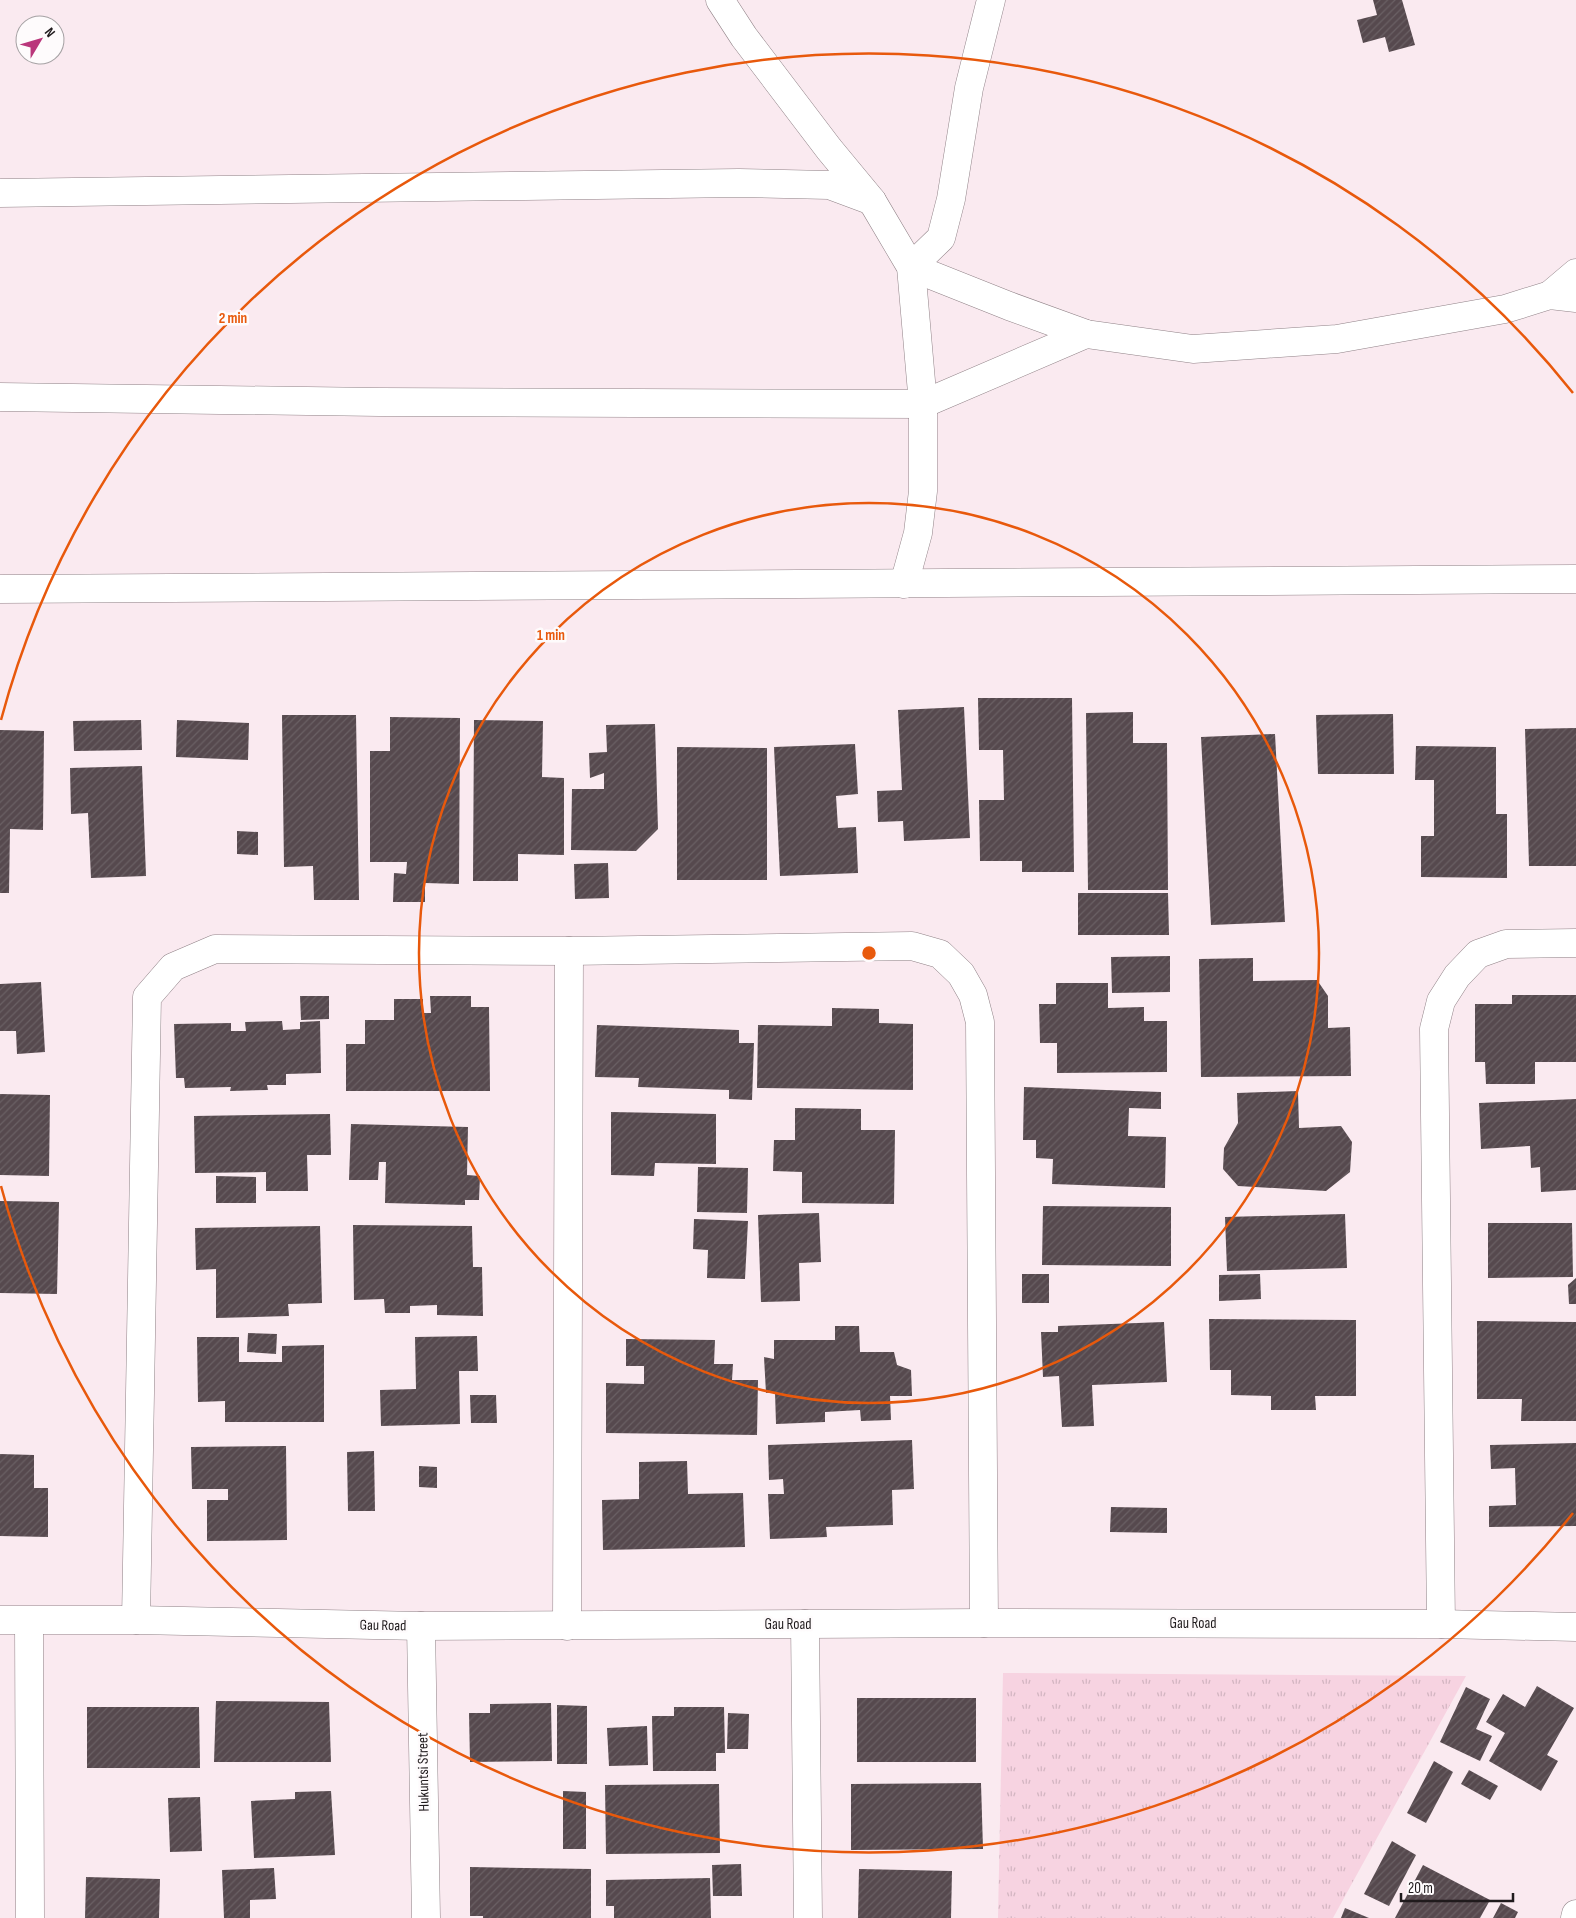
<svg xmlns="http://www.w3.org/2000/svg" width="1576" height="1918" viewBox="0 0 1576 1918" font-family="'Sofia Sans Condensed',sans-serif">
<style>
.grass{fill:url(#grass-tufts)}
.building{fill:url(#building-hatch)}
.lines{fill:none;stroke-linecap:round;stroke-linejoin:round}
.street-casing{stroke:#908287;stroke-width:29}
.secondary-casing{stroke:#908287;stroke-width:29}
.street{stroke:#fff;stroke-width:28}
.secondary{stroke:#fff;stroke-width:28}
.ring{fill:none;stroke:#e8590c;stroke-width:2.5}
.labels{text-anchor:middle;stroke-width:5;stroke-linejoin:round;paint-order:stroke}
.street-label{font-size:15px;fill:#201b1d;stroke:#fefbfc}
.centre{fill:#e8590c;stroke:#fefbfc;stroke-width:2.5}
.ring-label{font-size:15px;text-anchor:middle;font-weight:bold;fill:#e8590c;stroke:#fefbfc;stroke-width:5;stroke-linejoin:round;paint-order:stroke}
</style>
<defs>
<pattern id="grass-tufts" width="24" height="20" patternUnits="userSpaceOnUse" patternTransform="scale(1.25)"><rect width="24" height="20" fill="#f7d3e1"/><path d="M3 7l-1-3M5 7V3M7 7l1-3M15 17l-1-3M17 17v-4M19 17l1-3" fill="none" stroke="#d3b5c1"/></pattern>
<pattern id="building-hatch" width="6" height="6" patternUnits="userSpaceOnUse" patternTransform="scale(1.25)"><rect width="6" height="6" fill="#56494e"/><path d="M-1 1l2-2M0 6l6-6M5 7l2-2" fill="none" stroke="#6a6064"/></pattern>
</defs>
<rect width="100%" height="100%" fill="#faeaf0"/>
<!-- grass -->
<path class="grass" d="M1003,1673L1466,1676L1333,1918H998Z"/>
<!-- building -->
<g class="building">
<path d="M1373,0H1402L1415,45L1389,52L1385,37L1363,43L1357,20L1377,15Z"/>
<path d="M978,698H1072L1074,872H1022V861H980L979,800H1004L1003,750H979Z"/>
<path d="M964,707L970,838L904,841L903,821L878,822L877,791L902,790L898,710Z"/>
<path d="M1133,712V743H1167L1168,890H1088L1086,713Z"/>
<path d="M1393,714L1394,774H1318L1316,715Z"/>
<path d="M282,715H356L359,900H314L313,866L284,867Z"/>
<path d="M390,717L460,718L459,884L425,883V902H393L394,873L406,874L407,862H370V751H390Z"/>
<path d="M141,720L142,750L74,751L73,721Z"/>
<path d="M177,720L249,723L248,760L176,757Z"/>
<path d="M474,720L543,721L542,777L564,778V855L518,854V881H473Z"/>
<path d="M655,724L658,829L636,851L571,850L572,789H604V773L590,778L589,753L607,752L606,725Z"/>
<path d="M1576,728V866H1529L1525,729Z"/>
<path d="M0,730L44,731L43,830L10,829L9,893H0Z"/>
<path d="M1275,734L1285,922L1211,925L1201,737Z"/>
<path d="M855,744L858,794L836,796L838,828L856,827L858,873L780,876L774,747Z"/>
<path d="M1416,746L1496,747V814H1507V878L1421,877V836H1434V780H1415Z"/>
<path d="M677,747L767,748V880H677Z"/>
<path d="M142,766L146,876L91,878L88,813L71,814L70,768Z"/>
<path d="M237,831L258,832V855L237,854Z"/>
<path d="M608,863L609,898L575,899L574,864Z"/>
<path d="M1078,893H1168L1169,935H1078Z"/>
<path d="M1170,956V992L1112,993L1111,957Z"/>
<path d="M1253,958V981L1317,980L1328,996V1028L1350,1027L1351,1076L1201,1077L1199,959Z"/>
<path d="M41,982L45,1052L17,1054L16,1031H0V984Z"/>
<path d="M1056,983H1108V1008L1144,1007V1021H1167V1072L1057,1073V1043H1040L1039,1004H1056Z"/>
<path d="M1512,995H1576V1062H1535V1084H1486L1485,1062H1475V1004H1512Z"/>
<path d="M300,996H329V1019L301,1020Z"/>
<path d="M430,996H471V1007H489L490,1091H346V1044H365V1020H394V999H423V1013H431Z"/>
<path d="M832,1008L879,1009V1023L913,1024V1090L757,1088L758,1025L832,1026Z"/>
<path d="M282,1021L283,1030L300,1029V1022L320,1021L321,1073L286,1074V1085H267L268,1090L230,1091L231,1087L185,1088L184,1078H176L174,1024L231,1023V1031H246L245,1022Z"/>
<path d="M597,1025L739,1030V1043H754L752,1100L729,1099V1090L638,1087L639,1078L595,1077Z"/>
<path d="M1024,1087L1161,1092V1109L1129,1108L1128,1136L1166,1137L1165,1188L1052,1184L1053,1159L1036,1158V1140H1023Z"/>
<path d="M1298,1091L1299,1128L1341,1126L1352,1142L1350,1172L1326,1191L1238,1186L1223,1169L1224,1148L1238,1123L1237,1093Z"/>
<path d="M0,1094L50,1095L49,1176L0,1175Z"/>
<path d="M1576,1099V1190L1541,1192L1540,1167L1531,1168L1530,1146L1481,1149L1479,1103Z"/>
<path d="M795,1108L861,1109V1130H895L894,1204L802,1203V1172L773,1171L774,1140H795Z"/>
<path d="M611,1112L716,1114V1164L655,1163L654,1176L611,1175Z"/>
<path d="M330,1114L331,1155H307L308,1191H266V1172L195,1173L194,1116Z"/>
<path d="M351,1124L468,1127L467,1175L480,1176L479,1200H465V1205L385,1203L386,1162H379L378,1180H349Z"/>
<path d="M698,1167L748,1168L747,1213L697,1212Z"/>
<path d="M216,1176L256,1177V1203H216Z"/>
<path d="M0,1201L59,1202L57,1294L0,1293Z"/>
<path d="M1043,1206L1171,1207V1266L1042,1265Z"/>
<path d="M819,1213L821,1262L799,1263L800,1301L761,1302L758,1215Z"/>
<path d="M1345,1214L1347,1268L1227,1271L1225,1217Z"/>
<path d="M694,1219L748,1221L745,1279L707,1278L708,1250L693,1249Z"/>
<path d="M1488,1223H1572L1573,1277L1488,1278Z"/>
<path d="M353,1225L472,1226L473,1267H482L483,1316L437,1315V1305L410,1306V1313H385L384,1299L354,1300Z"/>
<path d="M320,1226L322,1303L288,1304L289,1316L216,1318V1269L196,1270L195,1228Z"/>
<rect x="1022" y="1274" width="27" height="29"/>
<path d="M1260,1274L1261,1299L1219,1301V1275Z"/>
<path d="M1576,1278V1304H1569L1568,1285Z"/>
<path d="M1209,1319L1356,1320V1396H1315L1316,1410H1271V1396L1231,1395V1370H1210Z"/>
<path d="M1477,1321L1576,1322V1421H1521L1522,1399H1477Z"/>
<path d="M1164,1322L1167,1382L1092,1385L1094,1426L1062,1427L1059,1376L1043,1377L1041,1332H1058V1326Z"/>
<path d="M835,1326H859L860,1352H894L897,1365L911,1370L912,1396H890L891,1420L861,1421L860,1410L825,1412V1422L776,1424L775,1392L766,1393L764,1357L774,1359V1340H835Z"/>
<path d="M248,1333L277,1334L276,1354L247,1352Z"/>
<path d="M477,1336L478,1371H459L460,1424L381,1426L380,1390L416,1389L415,1337Z"/>
<path d="M197,1337H239V1362H282V1346L324,1345V1422H225V1401L198,1402Z"/>
<path d="M626,1339L715,1340L714,1364H733L732,1380H758L757,1435L606,1433V1383L644,1384V1366H626Z"/>
<path d="M470,1395H496L497,1423H471Z"/>
<path d="M912,1440L914,1489L892,1490L893,1525L826,1527L827,1537L770,1539L768,1494H784L783,1479L769,1480L768,1445Z"/>
<path d="M1576,1443V1526L1489,1527V1506L1516,1505L1515,1468L1491,1469L1490,1445Z"/>
<path d="M286,1446L287,1540L207,1541V1500H228V1489H192L191,1447Z"/>
<path d="M374,1451L375,1511H348L347,1452Z"/>
<path d="M0,1454L34,1455V1488H48V1537L0,1536Z"/>
<path d="M687,1461L688,1494L743,1493L745,1547L603,1550L602,1500L639,1499V1462Z"/>
<path d="M419,1466L437,1467V1488L419,1487Z"/>
<path d="M1111,1507L1167,1508V1533L1110,1532Z"/>
<path d="M1537,1686L1574,1708L1547,1755L1558,1761L1541,1791L1489,1761L1505,1733L1486,1722L1503,1694L1525,1707Z"/>
<path d="M1466,1687L1490,1699L1476,1729L1492,1736L1480,1761L1440,1742Z"/>
<rect x="857" y="1698" width="119" height="64"/>
<path d="M216,1701L329,1702L331,1762H214Z"/>
<path d="M551,1703L552,1761L470,1762L469,1713H490V1704Z"/>
<path d="M557,1705L587,1706V1764H557Z"/>
<path d="M87,1707H199L200,1768H87Z"/>
<path d="M674,1707H724L725,1753H716V1771H653L652,1716H674Z"/>
<path d="M728,1713L749,1714L748,1749H727Z"/>
<path d="M647,1726L648,1765L609,1766L607,1728Z"/>
<path d="M1434,1761L1453,1772L1426,1823L1407,1813Z"/>
<path d="M1469,1770L1498,1786L1490,1800L1461,1784Z"/>
<path d="M981,1783L983,1849L851,1850V1784Z"/>
<path d="M719,1784L720,1853L606,1854L605,1785Z"/>
<path d="M331,1791L335,1855L254,1858L251,1801L295,1799V1792Z"/>
<path d="M563,1791L586,1792V1849H563Z"/>
<path d="M200,1797L202,1851L170,1852L168,1798Z"/>
<path d="M1392,1841L1416,1855L1389,1906L1364,1894Z"/>
<path d="M741,1864L742,1896H713L712,1865Z"/>
<path d="M1423,1865L1490,1900L1480,1918H1395Z"/>
<path d="M470,1867L591,1869V1918H483V1916H470Z"/>
<path d="M274,1868L276,1899L250,1900V1918H224L222,1870Z"/>
<path d="M859,1869L952,1871L951,1918H858Z"/>
<path d="M86,1877L160,1879L159,1918H85Z"/>
<path d="M710,1878L711,1918H614V1906H606V1880Z"/>
<path d="M1501,1903L1518,1912L1515,1918H1493Z"/>
<path d="M1345,1908L1369,1918H1341Z"/>
</g>
<g class="lines">
<!-- street casing -->
<g class="street-casing">
<g id="street">
<path d="M720,0L744,37L829,149L872,201L911,267L923,404V491L918,533L904,584"/>
<path d="M991,0L969,88L951,199L941,238L911,267L1009,306L1086,334L1193,349L1337,339L1505,309L1550,295L1576,298"/>
<path d="M0,193L739,183L829,185L872,201"/>
<path d="M1550,295L1576,273"/>
<path d="M0,397L379,402L923,404L1086,334"/>
<path d="M0,1620H136L421,1626L984,1623L1441,1624L1576,1627"/>
<path d="M136,1620L147,997L173,967L215,949L569,951L912,946L940,954L961,974L973,995L980,1022L984,1623"/>
<path d="M29,1621L30,1918"/>
<path d="M805,1624L808,1918"/>
<path d="M1441,1624L1434,1029L1441,1001L1457,976L1478,954L1506,944L1576,943"/>
<path d="M421,1626L426,1918"/>
<path d="M567,1626L569,951"/>
<path d="M1575,1918L1576,1914"/>
</g>
</g>
<!-- secondary casing -->
<g class="secondary-casing">
<path id="secondary" d="M0,589L1576,579"/>
</g>
<!-- street -->
<use href="#street" class="street"/>
<!-- secondary -->
<use href="#secondary" class="secondary"/>
</g>
<!-- distance rings -->
<g class="ring">
<circle cx="869" cy="953" r="450"/>
<path d="M1573 1513A899 899 0 0 1 1 1186M1 720A899 899 0 0 1 1573 393"/>
</g>
<g class="labels">
<!-- street labels -->
<g class="street-label">
<text x="1193" y="1628">Gau Road</text>
<text x="788" y="1629">Gau Road</text>
<text transform="translate(383 1625) rotate(1)" y="5">Gau Road</text>
<text transform="translate(423 1772) rotate(-91)" y="5">Hukuntsi Street</text>
</g>
</g>
<circle cx="869" cy="953" r="8" class="centre"/>
<g class="ring-label">
<text x="233" y="323">2 min</text>
<text x="551" y="640">1 min</text>
</g>
<!-- north arrow -->
<g transform="translate(40 40) rotate(52)"><circle r="24" fill="#fefbfc" stroke="#a5a1a3"/>
<path d="M0-4L9 19L0 12L-9 19Z" fill="#ba367b"/>
<text y="-8" font-size="14" font-weight="bold" text-anchor="middle" fill="#201b1d">N</text>
</g>
<!-- scale -->
<path d="M1401 1893v8h112v-8" fill="none" stroke="#201b1d" stroke-width="2.5"/>
<text x="1408" y="1893" font-size="15" fill="#201b1d" stroke="#fefbfc" stroke-width="4" paint-order="stroke">20 m</text>
</svg>
